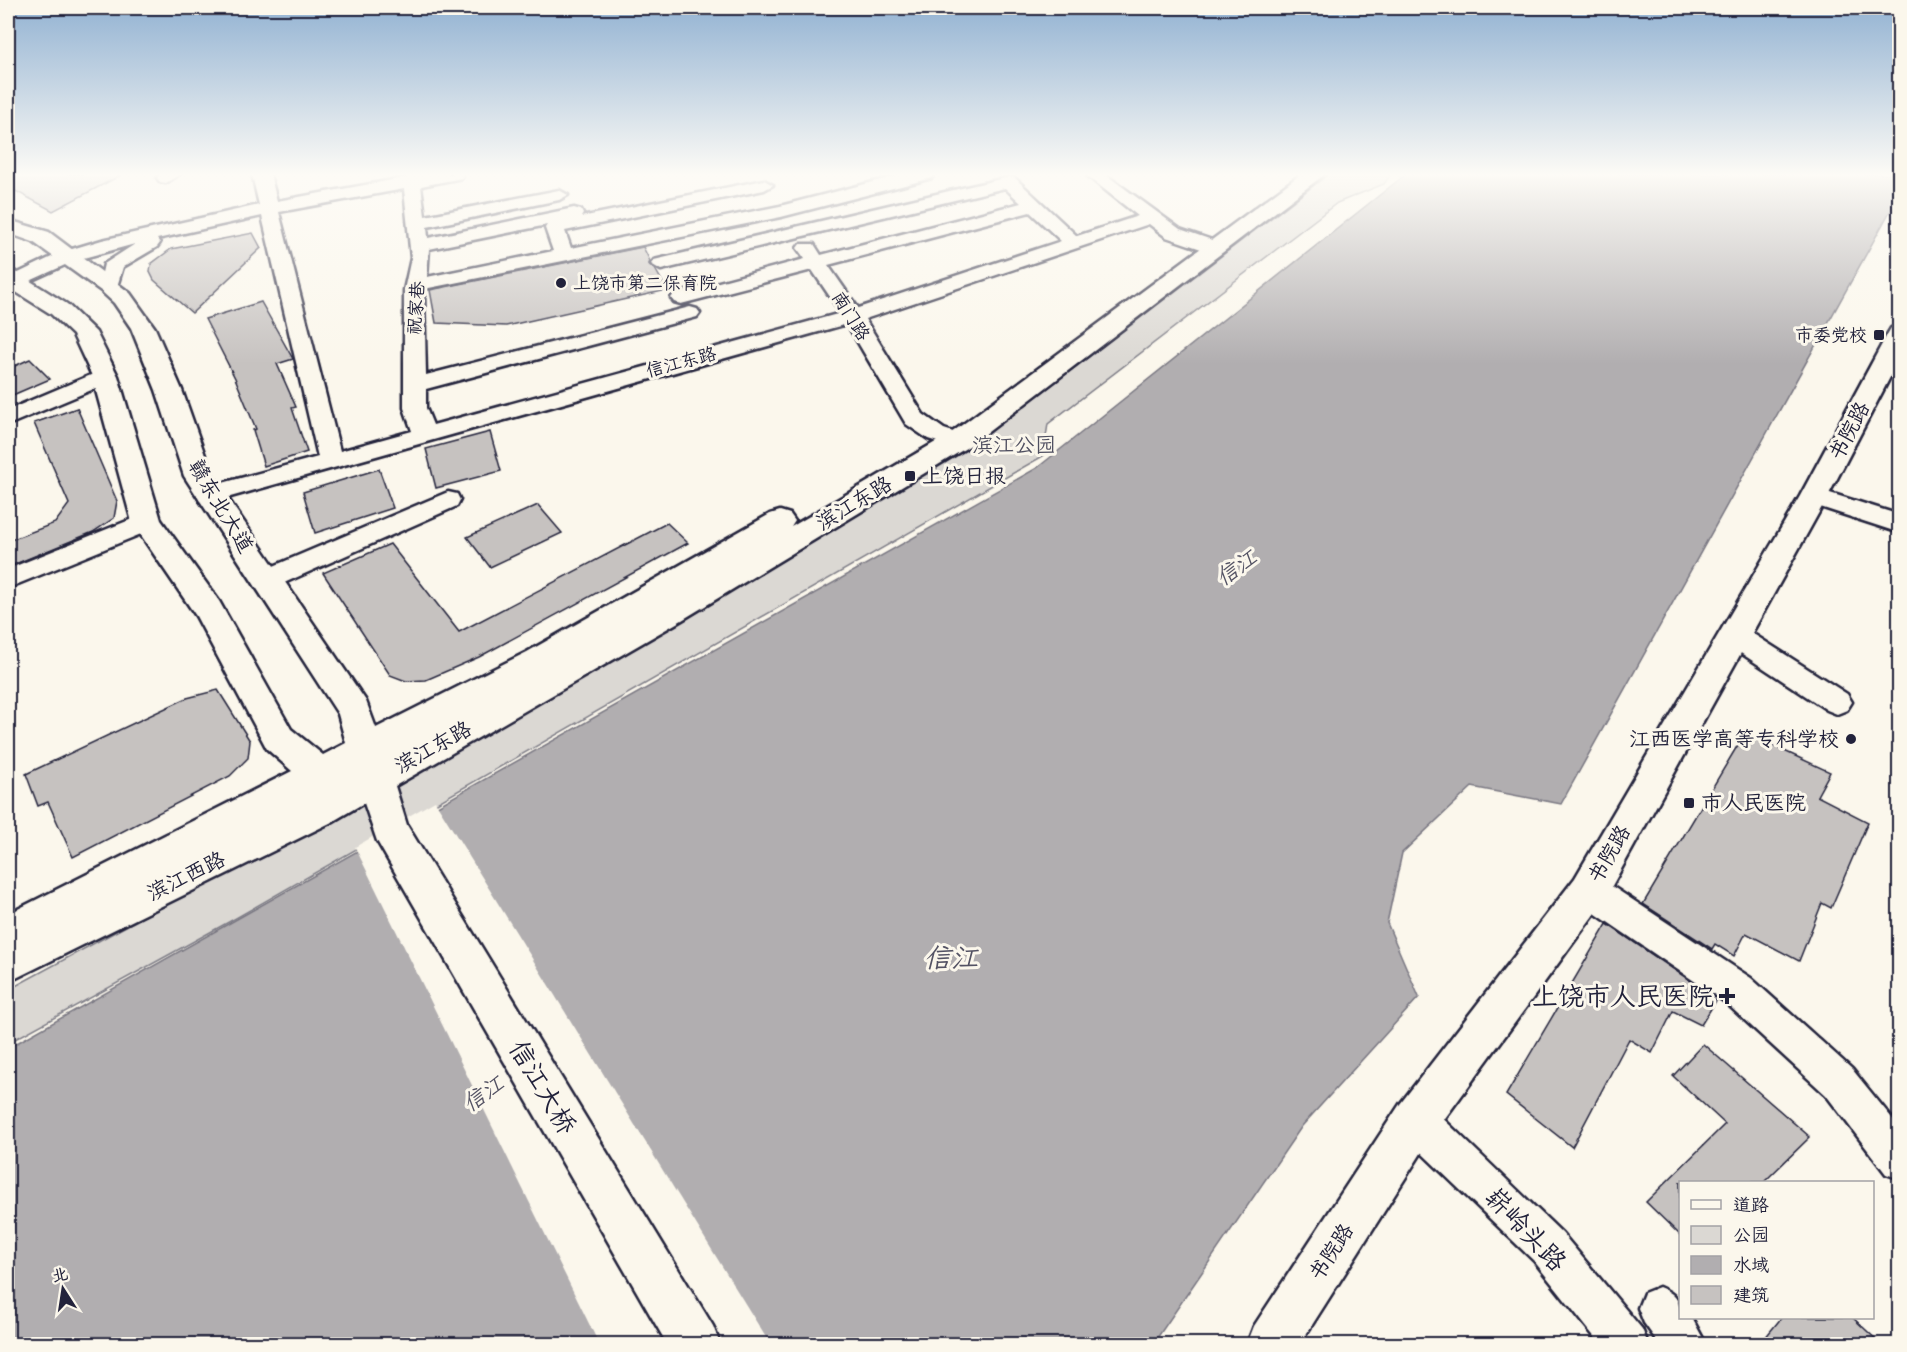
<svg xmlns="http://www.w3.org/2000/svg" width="1907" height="1352" viewBox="0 0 1907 1352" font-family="'Comic Neue','LXGW WenKai TC',sans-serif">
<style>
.green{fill:#dbd8d3;stroke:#7e7d87;stroke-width:1.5}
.water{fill:#b1aeb0;stroke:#787681;stroke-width:1.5}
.pier{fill:#fbf7ec}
.building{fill:#c6c2c0;stroke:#22223b;stroke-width:1.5}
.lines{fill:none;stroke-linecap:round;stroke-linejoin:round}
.minor-casing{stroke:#22223b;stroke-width:5}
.major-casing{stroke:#22223b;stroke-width:5}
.minor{fill:#fbf7ec;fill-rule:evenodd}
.major{fill:#fbf7ec;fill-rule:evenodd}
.poi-dot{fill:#22223b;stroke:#fbf7ec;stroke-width:2}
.labels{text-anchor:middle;stroke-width:6;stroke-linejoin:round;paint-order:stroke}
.far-poi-label{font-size:18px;fill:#22223b;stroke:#fbf7ec;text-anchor:start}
.far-street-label{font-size:18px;fill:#22223b;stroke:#fbf7ec}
.street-label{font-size:21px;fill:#22223b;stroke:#fbf7ec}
.park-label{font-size:21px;fill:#505061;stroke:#fbf7ec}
.poi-label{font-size:21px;fill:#22223b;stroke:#fbf7ec;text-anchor:start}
.water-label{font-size:22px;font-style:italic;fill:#545364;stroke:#fbf7ec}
.near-poi-label{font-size:26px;fill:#22223b;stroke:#fbf7ec;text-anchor:end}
.near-street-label{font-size:26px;fill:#22223b;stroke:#fbf7ec}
.near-water-label{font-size:27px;font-style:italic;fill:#545364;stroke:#fbf7ec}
</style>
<rect width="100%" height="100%" fill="#fbf7ec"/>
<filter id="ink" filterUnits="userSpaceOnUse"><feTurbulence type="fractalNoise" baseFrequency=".0167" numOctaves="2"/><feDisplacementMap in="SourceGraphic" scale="12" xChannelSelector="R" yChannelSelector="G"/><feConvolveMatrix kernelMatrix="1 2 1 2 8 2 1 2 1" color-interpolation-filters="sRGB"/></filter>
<g filter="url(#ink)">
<!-- green -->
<path class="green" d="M1329,174H1391L1384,184L1337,203L1048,424L1043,456L236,918L8,1043V990L460,745L980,440Z"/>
<!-- water -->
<path class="water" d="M1406,174H1899V195L1561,804L1472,787L1402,853L1387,923L1419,997L1302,1126L1153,1344H8V1048L1037,468Z"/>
<!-- pier -->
<path class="pier" d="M435,801L770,1344H599L355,847Z"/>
<!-- building -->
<g class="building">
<path d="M8,174H123L53,211L8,187Z"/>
<path d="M253,233L261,248L192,313L154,280L150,272L151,264L171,249Z"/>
<path d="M643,247L650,261L649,264L655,269L667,290L506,326L436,323L430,290Z"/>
<path d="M261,302L293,359L277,364L296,407L292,408L307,452L264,466L253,430L256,429L235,378L205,319Z"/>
<path d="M30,359L50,379L8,397V369Z"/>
<path d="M77,408L117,501L114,518L93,532L8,567V541L55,523L69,504L34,423Z"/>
<path d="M490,432L501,471L436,488L426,449Z"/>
<path d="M379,469L393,508L315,533L303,492Z"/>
<path d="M538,505L562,533L490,567L467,537Z"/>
<path d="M667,523L688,543L479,657L426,680L406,681L390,675L323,573L390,544L459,632Z"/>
<path d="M218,690L250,741L248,758L230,776L73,857L48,802L38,806L26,774L187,698Z"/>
<path d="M1745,733L1830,772L1817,796L1868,822L1831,908L1822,903L1799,961L1746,933L1734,956L1715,944L1712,949L1643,904Z"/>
<path d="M1607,924L1717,999L1701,1025L1673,1011L1652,1053L1629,1039L1572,1147L1506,1095Z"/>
<path d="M1703,1044L1810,1137L1764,1182H1680V1235L1646,1202L1725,1124L1673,1076Z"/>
<path d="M1782,1317H1852L1881,1344H1760Z"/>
</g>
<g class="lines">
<!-- minor casing -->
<g class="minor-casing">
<g id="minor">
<path d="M160,174H180L166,183L160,182L157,178Z"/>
<path d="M252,174H270L277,201L425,174H464L462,178L421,186L425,216L559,190L568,195L559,200L427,227L428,238L574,208L581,210L583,214L581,217L764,180L773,185L764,190L565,231L571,248L780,206L904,174H934L932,178L781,217L424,289L426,375L690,307L697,309L700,313L697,317L426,389V408L433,425L841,313L812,270L681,304L674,302L671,298L674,294L805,259L797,248L800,244H814L821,255L1021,203L1005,188L661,270L651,264L654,260L1009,177L1015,178L1077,236L1138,216L1085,174H1105L1180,229L1221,243L1224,247L1214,253L1207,251L1166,237L1149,224L865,319L923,414L944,429L965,436L969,441L965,446L957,448L928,439L906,424L847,324L209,503L200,501L197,495L200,489L318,457L262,216L157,239L160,243L157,247L123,267L116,290H102L99,286L104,264L135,244L76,260L8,291V278L62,252L102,240L259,205ZM404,189L411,258L404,290V408L412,431L340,451L279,212ZM1030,212L1061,241L858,308L828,265ZM547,225L545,228L553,251L427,277L429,249Z"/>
<path d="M105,369L113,371L116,376L113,381L8,425V410Z"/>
<path d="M1814,488L1900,515V533L1805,502L1802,496L1805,490Z"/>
<path d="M448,492L457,494L460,500L457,506L275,587L266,590L257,587L253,580L257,573Z"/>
<path d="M147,513L156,516L160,522L156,528L8,588V569Z"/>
<path d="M1734,625L1744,628L1847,694L1852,702L1847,710L1837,714L1827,710L1724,642L1720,635L1724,628Z"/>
<path d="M1589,875L1601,879L1751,978L1852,1069L1900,1128V1179L1886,1174L1826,1095L1725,1002L1577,901L1572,890L1577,879Z"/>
<path d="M1416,1101L1430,1106L1562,1233L1642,1329L1648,1344H1600L1534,1261L1402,1134L1397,1120L1402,1106Z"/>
<path d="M1659,1287C1676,1294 1680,1299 1680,1318H1692L1706,1344H1659L1644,1323L1638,1308L1644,1293Z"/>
</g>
</g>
<!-- major casing -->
<g class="major-casing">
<g id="major">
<path d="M1301,174H1325L971,445L682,620L395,786L407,825L713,1326L720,1344H667L377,841L364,803L330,823L8,982V914L292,771L267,749L196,616L132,522L92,376L73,335L51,314L8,287V270L16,272L67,304L96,332L118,376L161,520L219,601L291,729L323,755L346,743L338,714L184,476L156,390L131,328L114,303L101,291L33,242L8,233V220L49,232L130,293L155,328L182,390L212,475L366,701L376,728L527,652L770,514L780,511L790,514L795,521L791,527L951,433Z"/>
<path d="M1900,326V358L1828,496L1603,902L1432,1136L1300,1344H1247L1254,1326L1400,1104L1575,878L1800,496L1888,333L1891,328Z"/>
</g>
</g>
<!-- minor -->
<use href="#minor" class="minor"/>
<!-- major -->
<use href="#major" class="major"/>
</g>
</g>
<!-- sky -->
<linearGradient id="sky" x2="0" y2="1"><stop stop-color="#92b2d2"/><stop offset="0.48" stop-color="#fdfbf6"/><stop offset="1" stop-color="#fdfbf6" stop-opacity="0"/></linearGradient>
<rect width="1907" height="364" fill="url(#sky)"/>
<!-- markers -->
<g class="poi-dot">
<circle cx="561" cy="283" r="6"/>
<rect x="1873" y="329" width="12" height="12" rx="3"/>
<rect x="904" y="470" width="12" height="12" rx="3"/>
<circle cx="1851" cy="739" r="6"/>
<rect x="1683" y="797" width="12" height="12" rx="3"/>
<path d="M1724 987h6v6h6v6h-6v6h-6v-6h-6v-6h6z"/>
</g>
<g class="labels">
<!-- far-poi labels -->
<g class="far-poi-label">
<text x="573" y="289">上饶市第二保育院</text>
<text x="1867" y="341" text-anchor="end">市委党校</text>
</g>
<!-- far-street labels -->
<g class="far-street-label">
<text transform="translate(416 308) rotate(-86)" y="6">祝家巷</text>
<text transform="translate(851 316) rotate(58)" y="6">南门路</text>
<text transform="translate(681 362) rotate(-15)" y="6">信江东路</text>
</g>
<!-- street labels -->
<g class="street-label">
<text transform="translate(1849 431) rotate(-62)" y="7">书院路</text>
<text transform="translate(854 503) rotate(-31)" y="7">滨江东路</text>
<text transform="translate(221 506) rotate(59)" y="7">赣东北大道</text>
<text transform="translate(433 747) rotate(-29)" y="7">滨江东路</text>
<text transform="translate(1609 854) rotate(-60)" y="7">书院路</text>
<text transform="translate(186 876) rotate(-26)" y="7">滨江西路</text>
<text transform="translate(1331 1252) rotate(-57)" y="7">书院路</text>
</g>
<!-- park labels -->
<g class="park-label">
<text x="1014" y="452">滨江公园</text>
</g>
<!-- poi labels -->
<g class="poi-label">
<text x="922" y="483">上饶日报</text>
<text x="1839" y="746" text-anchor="end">江西医学高等专科学校</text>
<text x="1701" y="810">市人民医院</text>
</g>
<!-- water labels -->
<g class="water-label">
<text transform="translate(1236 567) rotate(-35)" y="8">信江</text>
<text transform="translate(483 1093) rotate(-35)" y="8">信江</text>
</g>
<!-- near-poi labels -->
<g class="near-poi-label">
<text x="1714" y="1005">上饶市人民医院</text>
</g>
<!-- near-street labels -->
<g class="near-street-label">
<text transform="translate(543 1087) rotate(59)" y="9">信江大桥</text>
<text transform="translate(1526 1229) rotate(46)" y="9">崭岭头路</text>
</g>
<!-- near-water labels -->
<g class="near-water-label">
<text x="951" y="967">信江</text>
</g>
</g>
<!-- margin -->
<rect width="1907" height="1352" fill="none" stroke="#fbf7ec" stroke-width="30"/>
<rect x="15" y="15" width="1877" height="1322" fill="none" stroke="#22223b" stroke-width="2" filter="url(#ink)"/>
<!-- legend -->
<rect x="1679" y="1181" width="195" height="138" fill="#fbf7ec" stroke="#a4a2a5" stroke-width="1.5"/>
<rect x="1691" y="1200" width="30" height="9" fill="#fbf7ec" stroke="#a4a2a5" stroke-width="1.5"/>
<text x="1733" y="1211" font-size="18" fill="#22223b">道路</text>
<rect x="1691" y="1226" width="30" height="18" fill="#dbd8d3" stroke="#a4a2a5" stroke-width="1.5"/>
<text x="1733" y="1241" font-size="18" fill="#22223b">公园</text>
<rect x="1691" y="1256" width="30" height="18" fill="#b1aeb0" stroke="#a4a2a5" stroke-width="1.5"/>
<text x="1733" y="1271" font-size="18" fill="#22223b">水域</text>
<rect x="1691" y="1286" width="30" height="18" fill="#c6c2c0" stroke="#a4a2a5" stroke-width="1.5"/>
<text x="1733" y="1301" font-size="18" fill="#22223b">建筑</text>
<!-- north arrow -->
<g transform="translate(63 1289) rotate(348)" stroke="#fbf7ec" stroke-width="4.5" paint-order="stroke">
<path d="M0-4.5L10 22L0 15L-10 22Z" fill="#22223b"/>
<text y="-9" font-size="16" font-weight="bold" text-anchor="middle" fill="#22223b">北</text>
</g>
</svg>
